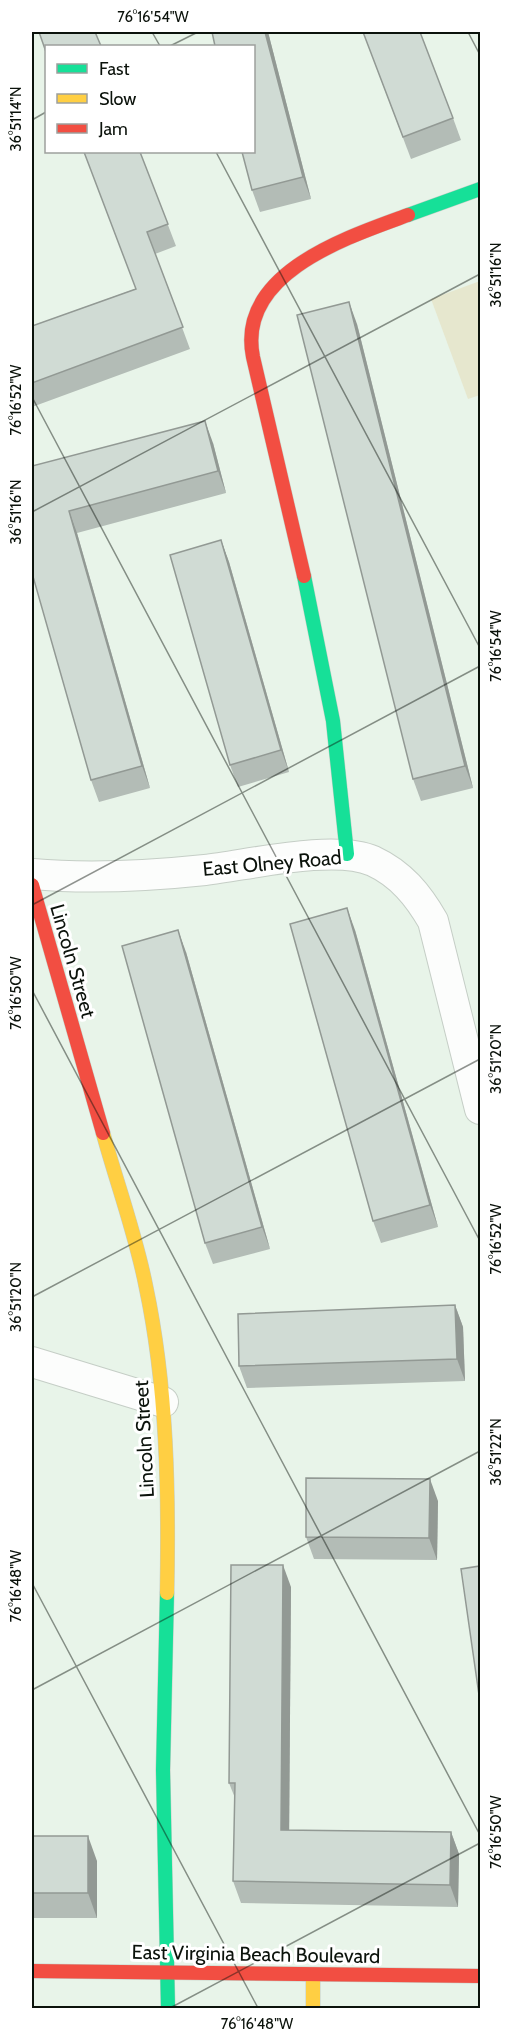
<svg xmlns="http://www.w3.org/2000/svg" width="512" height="2040" viewBox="0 0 512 2040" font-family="Cabin,sans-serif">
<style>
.green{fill:#e6e7ce}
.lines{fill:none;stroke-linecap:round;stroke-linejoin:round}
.street-casing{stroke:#c5cec6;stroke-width:32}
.fast-casing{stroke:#c5cec6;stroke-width:15}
.slow-casing{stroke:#c5cec6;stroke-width:15}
.jam-casing{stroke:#c5cec6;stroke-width:15}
.street{stroke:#fcfdfc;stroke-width:30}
.fast{stroke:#16e098;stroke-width:14}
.slow{stroke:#ffcf43;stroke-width:14}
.jam{stroke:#f24e42;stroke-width:14}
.wall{fill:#b3bcb6}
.shaded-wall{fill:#929994}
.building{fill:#d0dbd4;stroke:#929994;stroke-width:1.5}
.ticks{fill:none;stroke:#0b120b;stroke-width:1.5;stroke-opacity:0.45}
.labels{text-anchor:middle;stroke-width:6;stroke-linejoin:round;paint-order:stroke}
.street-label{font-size:20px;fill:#0b120b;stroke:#fff}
.neatline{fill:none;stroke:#0b120b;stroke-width:2}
.ticks-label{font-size:15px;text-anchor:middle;fill:#0b120b}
</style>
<rect width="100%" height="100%" fill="#e8f4e9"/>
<!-- green -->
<path class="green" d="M480,281V395L468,399L431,299Z"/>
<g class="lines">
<!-- street casing -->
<g class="street-casing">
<g id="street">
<path d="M32,874C88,879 148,876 205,870C249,865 334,844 373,861C401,874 418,895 433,921L480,1109"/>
<path d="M32,1362L163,1402"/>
</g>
</g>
<!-- fast casing -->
<g class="fast-casing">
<g id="fast">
<path d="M408,215L480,189"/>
<path d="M304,576L333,721L347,854"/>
<path d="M167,1593L163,1770L168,2008"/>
</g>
</g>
<!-- slow casing -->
<g class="slow-casing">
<g id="slow">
<path d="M103,1133C117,1184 136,1235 146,1287C167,1386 169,1492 167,1593"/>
<path d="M313,1975V2008"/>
</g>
</g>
<!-- jam casing -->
<g class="jam-casing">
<g id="jam">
<path d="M304,576L253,357C236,273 348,237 408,215"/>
<path d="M32,885L103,1133"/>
<path d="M32,1971L480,1976"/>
</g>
</g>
<!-- street -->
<use href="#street" class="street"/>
<!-- fast -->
<use href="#fast" class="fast"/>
<!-- slow -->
<use href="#slow" class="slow"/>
<!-- jam -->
<use href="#jam" class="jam"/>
</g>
<!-- wall -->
<g class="wall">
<path d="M212,32H268L311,199L260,212L252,190Z"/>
<path d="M363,32L453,118L461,140L411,159Z"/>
<path d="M140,152L176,246L155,254L190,349L32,407V326L135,289Z"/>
<path d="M357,324L473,788L421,801L413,779Z"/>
<path d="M213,443L226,493L77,533L150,788L99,802L91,780L32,466Z"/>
<path d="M221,540L229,562L289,772L238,787L230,765Z"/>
<path d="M355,930L438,1227L381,1243L373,1221Z"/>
<path d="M186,952L270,1249L213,1264L205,1243Z"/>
<path d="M455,1305L463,1327L465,1381L247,1388L239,1366Z"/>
<path d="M438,1501L437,1560L314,1559L306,1537Z"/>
<path d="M291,1587L289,1830L451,1832L459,1854L458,1907L241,1903L233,1881L235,1798L229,1783Z"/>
<path d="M32,1836L97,1861V1918H32Z"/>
</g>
<!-- shaded-wall -->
<g class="shaded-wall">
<path d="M265,32H268L311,199L303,177Z"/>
<path d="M349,302L357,324L473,788L465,766Z"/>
<path d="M205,421L213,443L226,493L218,471Z"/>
<path d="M69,511L77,533L150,788L142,766Z"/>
<path d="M221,540L229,562L289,772L281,750Z"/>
<path d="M347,908L355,930L438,1227L430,1205Z"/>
<path d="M178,930L186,952L270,1249L262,1227Z"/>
<path d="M455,1305L463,1327L465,1381L457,1359Z"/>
<path d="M430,1479L438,1501L437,1560L429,1538Z"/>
<path d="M283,1565L291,1587L289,1852L281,1830Z"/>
<path d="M451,1832L459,1854L458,1907L450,1885Z"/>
<path d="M88,1836L97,1861V1918L88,1893Z"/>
</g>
<!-- building -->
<g class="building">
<path d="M39,32H95L101,46H46V52Z"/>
<path d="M212,32H265L303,177L252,190L242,152H254V46H215Z"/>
<path d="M363,32H420L453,118L403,137Z"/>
<path d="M84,152H140L168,224L147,232L183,327L32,383V326L136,289Z"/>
<path d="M349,302L465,766L413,779L297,315Z"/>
<path d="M205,421L218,471L69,511L142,766L91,780L32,573V466Z"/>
<path d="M221,540L281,750L230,765L170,555Z"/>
<path d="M347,908L430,1205L373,1221L290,924Z"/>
<path d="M178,930L262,1227L205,1243L122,946Z"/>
<path d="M455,1305L457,1359L239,1366L238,1314Z"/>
<path d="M306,1478L430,1479L429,1538L306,1537Z"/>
<path d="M231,1565H283L281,1830L451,1832L450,1885L233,1881L235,1783H229Z"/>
<path d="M480,1566V1702L461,1569Z"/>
<rect x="32" y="1836" width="56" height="57"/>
</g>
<!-- ticks -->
<path class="ticks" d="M152,32L160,46M468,32L480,55M170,46L198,32M32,120L46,112M216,152L480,648M32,397L480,1241M32,512L480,274M32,905L480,666M32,990L480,1835M32,1297L480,1059M32,1583L258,2008M32,1690L480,1451M170,2008L480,1843"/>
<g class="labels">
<!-- street labels -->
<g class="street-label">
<text transform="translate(272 863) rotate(-5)" y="7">East Olney Road</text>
<text transform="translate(73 961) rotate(74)" y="7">Lincoln Street</text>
<text transform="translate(144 1439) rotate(-93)" y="7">Lincoln Street</text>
<text transform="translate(256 1954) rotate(1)" y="7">East Virginia Beach Boulevard</text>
</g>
</g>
<!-- border -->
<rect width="512" height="2040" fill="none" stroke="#ffffff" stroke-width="66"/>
<!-- legend -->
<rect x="45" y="45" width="210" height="108" fill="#ffffff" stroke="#9da09d" stroke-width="1.5"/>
<rect x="57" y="64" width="30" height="9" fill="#16e098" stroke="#9da09d" stroke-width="1.5"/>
<text x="99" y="75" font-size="18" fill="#0b120b">Fast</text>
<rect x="57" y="94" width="30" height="9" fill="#ffcf43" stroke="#9da09d" stroke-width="1.5"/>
<text x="99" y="105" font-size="18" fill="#0b120b">Slow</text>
<rect x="57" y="124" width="30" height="9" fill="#f24e42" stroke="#9da09d" stroke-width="1.5"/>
<text x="99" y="135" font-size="18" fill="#0b120b">Jam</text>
<rect x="33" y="33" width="446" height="1974" class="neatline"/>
<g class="ticks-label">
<text x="153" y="22">76°16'54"W</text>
<text transform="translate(16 119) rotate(-90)" y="5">36°51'14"N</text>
<text transform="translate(496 275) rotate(-90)" y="5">36°51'16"N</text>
<text transform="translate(16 400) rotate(-90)" y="5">76°16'52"W</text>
<text transform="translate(16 512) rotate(-90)" y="5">36°51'16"N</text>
<text transform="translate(496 646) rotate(-90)" y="5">76°16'54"W</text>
<text transform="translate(16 993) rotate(-90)" y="5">76°16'50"W</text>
<text transform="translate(496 1059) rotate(-90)" y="5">36°51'20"N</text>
<text transform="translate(496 1239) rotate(-90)" y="5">76°16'52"W</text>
<text transform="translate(16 1297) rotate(-90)" y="5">36°51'20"N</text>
<text transform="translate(496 1452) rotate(-90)" y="5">36°51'22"N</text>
<text transform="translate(16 1586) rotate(-90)" y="5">76°16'48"W</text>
<text transform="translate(496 1832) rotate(-90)" y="5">76°16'50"W</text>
<text x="257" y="2029">76°16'48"W</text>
</g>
</svg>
